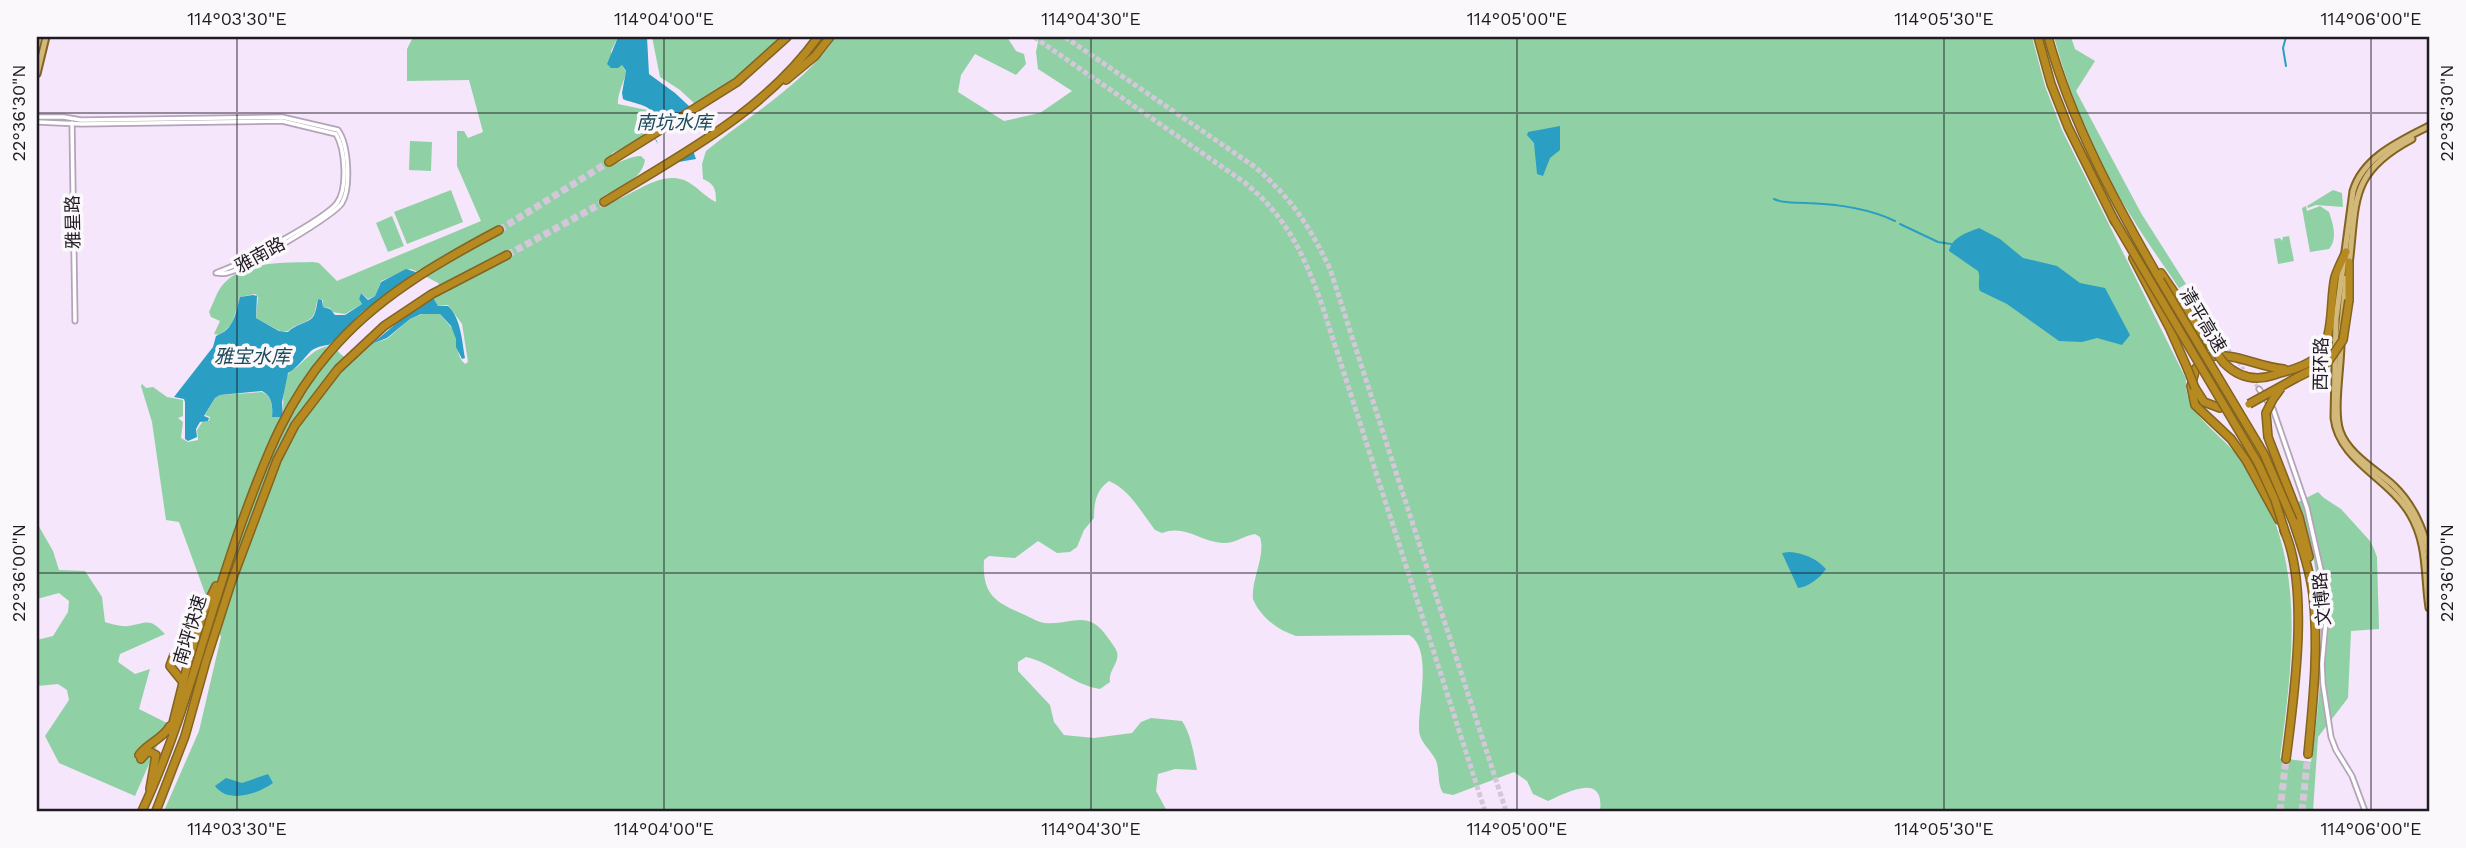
<svg xmlns="http://www.w3.org/2000/svg" width="2466" height="848" viewBox="0 0 2466 848" font-family="'Work Sans','Noto Sans SC',sans-serif">
<style>
.green{fill:#8fd1a4}
.water{fill:#2a9fc3}
.pier{fill:#f5e6fb}
.lines{fill:none;stroke-linecap:round;stroke-linejoin:round}
.stream{stroke:#2a9fc3;stroke-width:2}
.minor-tunnel{stroke:#d5c7da;stroke-width:3.5;stroke-dasharray:3.5 2;stroke-linecap:butt}
.major-tunnel{stroke:#d5c7da;stroke-width:5;stroke-dasharray:5 2.5;stroke-linecap:butt}
.highway-tunnel{stroke:#d5c7da;stroke-width:7;stroke-dasharray:7 3.5;stroke-linecap:butt}
.minor-casing{stroke:#b3a4b9;stroke-width:7}
.major-casing{stroke:#826321;stroke-width:9}
.highway-casing{stroke:#826321;stroke-width:10}
.minor{stroke:#fff;stroke-width:3.5}
.major{stroke:#d3b979;stroke-width:5}
.highway{stroke:#b68a20;stroke-width:7}
.highway-bridge-casing{stroke:#826321;stroke-width:10;stroke-linecap:butt}
.highway-bridge{stroke:#b68a20;stroke-width:7}
.ticks{fill:none;stroke:#201a22;stroke-width:2;stroke-opacity:0.45}
.labels{text-anchor:middle;stroke-width:7;stroke-linejoin:round;paint-order:stroke}
.street-label{font-size:18px;fill:#201a22;stroke:#fbf8fc}
.water-label{font-size:19px;font-style:italic;fill:#1a4959;stroke:#fbf8fc}
.neatline{fill:none;stroke:#201a22;stroke-width:2.5}
.ticks-label{font-size:18px;text-anchor:middle;fill:#201a22}
</style>
<rect width="100%" height="100%" fill="#f5e6fb"/>
<!-- green -->
<g class="green">
<path d="M413,37H618L611,51L613,66L622,65L626,72C624,82 617,95 618,104L647,110L652,112C655,134 629,146 612,153L609,161L612,164C623,162 630,156 641,156L645,160C642,181 617,187 601,198L603,204C630,200 660,167 688,182C699,188 705,197 716,202C716,190 715,184 703,179L702,164L706,151C750,115 803,85 836,37H1007L1016,51L1024,54L1026,64L1016,75L975,54L961,75L958,92L1004,121L1040,113L1072,91L1038,69L1036,52L1039,37H2032L2045,86L2062,130L2186,379C2183,415 2222,433 2241,460C2255,479 2268,502 2276,525C2302,600 2290,681 2280,758L2311,762C2324,674 2329,587 2298,502L2318,492L2324,498L2341,509L2370,541L2374,549L2377,557L2379,629L2351,631L2348,698L2318,737L2313,811H1600C1605,771 1566,793 1548,801L1533,794L1527,781L1514,772L1453,795L1443,793C1436,782 1441,767 1434,757C1428,747 1419,741 1419,729C1418,705 1433,648 1409,635L1296,636C1278,630 1261,618 1253,599C1251,579 1266,556 1260,537L1255,534C1242,536 1235,544 1222,543C1200,541 1184,524 1162,533L1155,530C1142,513 1129,489 1109,481C1096,490 1094,503 1094,518L1084,530L1077,547L1070,552L1057,553L1038,541L1015,558L989,556L984,560C982,596 996,602 1025,615C1032,618 1037,622 1045,623C1073,625 1088,608 1108,638C1111,642 1115,647 1117,652C1120,663 1108,670 1110,682L1100,689C1073,685 1053,663 1026,657L1018,662V671L1050,705L1054,722L1064,735L1094,738L1132,733L1141,722L1151,718L1182,721C1191,734 1194,755 1197,770L1175,769L1158,774L1156,791L1167,811H164L199,731L221,637L179,522L166,520L152,422L141,386L142,384L146,388L153,387L167,397L183,400V416L178,418L183,422L181,438L188,442L198,440L197,430L203,421H209L210,417L205,415L215,398L220,395L262,392C272,396 273,407 272,417H283C284,406 281,381 289,373C291,370 295,369 298,366C313,353 314,349 335,344L355,357L374,343L387,339L410,319L422,314H440C446,322 454,328 456,338C458,348 457,357 465,364L468,362L462,324L448,305L438,306L419,272L410,269L381,281L375,296L368,299L361,293L359,299L362,304L345,314L332,312L330,308L323,307V300L318,299C316,303 316,312 313,316C309,323 294,324 288,331H280L256,318L258,297L255,294L240,297L232,324L220,335L214,334L220,321L211,317L209,312C213,304 216,294 221,287C241,260 283,263 313,262L319,263L337,281L481,221L457,166V131H464L468,138L483,132L469,80L407,81V49Z"/>
<path d="M652,37H779C764,56 717,97 694,103L680,90L660,77Z"/>
<path d="M2054,37H2071L2075,49L2095,61L2076,91L2141,213L2186,284L2179,288C2163,264 2146,241 2131,216C2096,161 2071,99 2054,37Z"/>
<path d="M410,141L432,142L431,171L409,170Z"/>
<path d="M451,190L463,222L407,244L394,212Z"/>
<path d="M2333,190L2342,193L2343,207L2316,205L2308,208L2307,206Z"/>
<path d="M2306,206L2307,211L2320,206L2329,212C2333,224 2338,239 2329,249L2310,252L2302,208Z"/>
<path d="M392,216L404,246L388,252L376,223Z"/>
<path d="M2289,236L2294,261L2278,264L2274,239L2280,238L2282,241L2283,237Z"/>
<path d="M37,523L53,551L59,570L85,571L102,597L105,622C112,624 121,627 128,626C148,623 149,617 165,634L120,654L118,662L135,674L150,669L139,709L167,723L135,796L59,763L45,736L69,700L67,690L58,684L37,686V640L53,636L68,612L69,601L59,593L37,599Z"/>
</g>
<!-- water -->
<g class="water">
<path d="M618,37H647L649,74L675,93L689,106V139L696,159L673,163C665,154 654,142 652,130C651,124 656,119 653,113C648,104 631,103 623,99L622,93L626,71L622,65L618,68H611L607,64Z"/>
<path d="M1560,126V150L1550,158L1543,176L1537,174L1534,143L1527,135L1528,132Z"/>
<path d="M1979,228L2000,239L2023,258L2057,266L2080,283L2105,288L2130,335L2122,345L2097,338L2082,342L2059,341L2007,304L1980,291C1977,284 1981,279 1978,271L1949,251C1952,237 1966,233 1979,228Z"/>
<path d="M406,269L419,273L438,306H448C461,318 462,341 465,358L462,359L456,347V339L451,326L440,314H421L410,319L387,338L374,343L355,357L335,344C328,345 317,346 311,351C303,359 298,367 288,373L282,402L283,417H272C273,406 272,396 262,391L220,395L215,398L204,416L209,418L208,421L200,422L196,429L197,437L188,441L185,439V402L184,399L174,397L213,347L216,336C235,329 235,314 240,297L253,295L257,296L256,318L279,331L288,332C295,324 309,323 313,317C316,313 317,304 318,299L322,300L323,307L330,309L335,315H345L362,304L359,299L361,293L368,300L375,296L381,282Z"/>
<path d="M1789,552C1803,553 1816,558 1826,569C1820,578 1808,587 1798,588L1782,553Z"/>
<path d="M268,774L273,783C258,794 228,804 215,786L226,778L242,783Z"/>
</g>
<!-- pier -->
<g class="pier">
<path d="M692,105L699,124L693,139L697,150L671,166L661,163L657,141L648,130Z"/>
<path d="M420,269L423,275L438,283L441,288L437,296L398,322L353,360L343,356L334,348L325,349L362,312Z"/>
</g>
<g class="lines">
<!-- stream -->
<g class="stream">
<path d="M2286,66L2283,48L2286,37"/>
<path d="M1774,199C1785,204 1794,202 1807,203C1837,204 1868,208 1895,221"/>
<path d="M1900,224L1938,242L1951,244"/>
</g>
<!-- minor-tunnel -->
<path class="minor-tunnel" d="M2225,345L2259,389"/>
<!-- major-tunnel -->
<g class="major-tunnel">
<path d="M1034,37L1244,182C1286,216 1304,254 1322,305L1485,811"/>
<path d="M1065,37L1255,167C1292,199 1309,225 1330,269L1506,811"/>
</g>
<!-- highway-tunnel -->
<g class="highway-tunnel">
<path d="M499,230L609,162"/>
<path d="M507,255L604,202"/>
<path d="M2280,811L2286,759"/>
<path d="M2302,811L2308,754"/>
</g>
<!-- minor casing -->
<g class="minor-casing">
<g id="minor">
<path d="M37,117H64L81,120L282,117L338,130C349,145 351,188 342,203C335,215 243,270 227,273C224,274 219,273 216,273"/>
<path d="M37,122L81,124L282,121L336,134C345,149 348,188 337,203C325,219 239,265 218,272"/>
<path d="M72,123L75,321"/>
<path d="M2186,294L2225,345"/>
<path d="M2259,389L2273,409L2307,508L2324,584L2326,620L2322,664L2323,684L2331,737L2336,750L2352,776L2365,811"/>
</g>
</g>
<!-- major casing -->
<g class="major-casing">
<g id="major">
<path d="M37,46L39,37"/>
<path d="M37,74L46,37"/>
<path d="M2429,126C2400,141 2363,157 2353,191L2336,319L2334,418C2339,461 2389,478 2410,514C2428,544 2424,575 2429,608"/>
<path d="M2349,265C2357,202 2348,173 2412,139"/>
<path d="M2341,334L2346,278"/>
<path d="M2341,344C2341,367 2333,411 2340,431C2348,454 2375,469 2393,485C2412,503 2425,530 2429,556"/>
</g>
</g>
<!-- highway casing -->
<g class="highway-casing">
<g id="highway">
<path d="M2038,37L2051,84L2068,127L2115,222"/>
<path d="M2048,37C2072,124 2115,202 2160,280"/>
<path d="M786,80L815,56L830,37"/>
<path d="M609,162L737,82L787,37"/>
<path d="M604,202C682,154 763,113 818,37"/>
<path d="M2133,258L2170,329L2188,370"/>
<path d="M2161,273L2210,345"/>
<path d="M2349,300V262"/>
<path d="M2210,357C2233,351 2260,368 2284,369"/>
<path d="M2224,363C2238,377 2254,382 2274,375C2286,371 2303,368 2314,359C2336,341 2329,302 2335,277C2338,268 2342,260 2346,252"/>
<path d="M2196,368L2191,386L2195,405L2231,439L2246,460L2279,520"/>
<path d="M2296,378L2328,362"/>
<path d="M2195,388L2204,402L2220,408"/>
<path d="M2266,413L2268,437L2299,517L2309,557"/>
<path d="M2293,521C2301,545 2310,570 2313,595C2319,647 2313,702 2308,754"/>
<path d="M2284,530C2310,587 2294,697 2286,759"/>
<path d="M183,682L170,666L174,655L193,646"/>
<path d="M171,731L190,655L204,611L216,586"/>
<path d="M139,755C148,742 162,740 170,726"/>
<path d="M141,759L148,751L156,755L150,789"/>
<path d="M142,811C187,715 209,610 246,511C267,454 288,400 329,353C375,298 437,263 499,230"/>
<path d="M156,811L185,736L206,661L232,580L277,460L295,425L338,369L384,326L432,294L507,255"/>
</g>
</g>
<!-- minor -->
<use href="#minor" class="minor"/>
<!-- major -->
<use href="#major" class="major"/>
<!-- highway -->
<use href="#highway" class="highway"/>
<!-- highway-bridge casing -->
<g class="highway-bridge-casing">
<g id="highway-bridge">
<path d="M2113,218L2258,463L2275,500L2286,535"/>
<path d="M2160,280L2264,454L2293,521"/>
<path d="M2210,345L2224,363"/>
<path d="M2328,362L2343,340L2349,300"/>
<path d="M2188,370L2195,388"/>
<path d="M2249,404L2296,378"/>
<path d="M2266,413L2273,399L2281,388"/>
</g>
</g>
<!-- highway-bridge -->
<use href="#highway-bridge" class="highway-bridge"/>
</g>
<!-- ticks -->
<path class="ticks" d="M237,37V811M664,37V811M1091,37V811M1517,37V811M1944,37V811M2371,37V811M37,113H2429M37,573H2429"/>
<g class="labels">
<!-- street labels -->
<g class="street-label">
<text transform="translate(73 222) rotate(-91)" y="6">雅星路</text>
<text transform="translate(260 255) rotate(-29)" y="6">雅南路</text>
<text transform="translate(2203 320) rotate(59)" y="6">清平高速</text>
<text transform="translate(2321 364) rotate(-89)" y="6">西环路</text>
<text transform="translate(2322 599) rotate(-95)" y="6">文博路</text>
<text transform="translate(190 630) rotate(-73)" y="6">南坪快速</text>
</g>
<!-- water labels -->
<g class="water-label">
<text x="674" y="129">南坑水库</text>
<text x="252" y="363">雅宝水库</text>
</g>
</g>
<!-- border -->
<rect width="2466" height="848" fill="none" stroke="#fbf8fc" stroke-width="77"/>
<rect x="38" y="38" width="2390" height="772" class="neatline"/>
<g class="ticks-label">
<text x="237" y="25">114°03'30"E</text>
<text x="664" y="25">114°04'00"E</text>
<text x="1091" y="25">114°04'30"E</text>
<text x="1517" y="25">114°05'00"E</text>
<text x="1944" y="25">114°05'30"E</text>
<text x="2371" y="25">114°06'00"E</text>
<text transform="translate(19 113) rotate(-90)" y="6">22°36'30"N</text>
<text transform="translate(2447 113) rotate(-90)" y="6">22°36'30"N</text>
<text transform="translate(19 573) rotate(-90)" y="6">22°36'00"N</text>
<text transform="translate(2447 573) rotate(-90)" y="6">22°36'00"N</text>
<text x="237" y="835">114°03'30"E</text>
<text x="664" y="835">114°04'00"E</text>
<text x="1091" y="835">114°04'30"E</text>
<text x="1517" y="835">114°05'00"E</text>
<text x="1944" y="835">114°05'30"E</text>
<text x="2371" y="835">114°06'00"E</text>
</g>
</svg>
